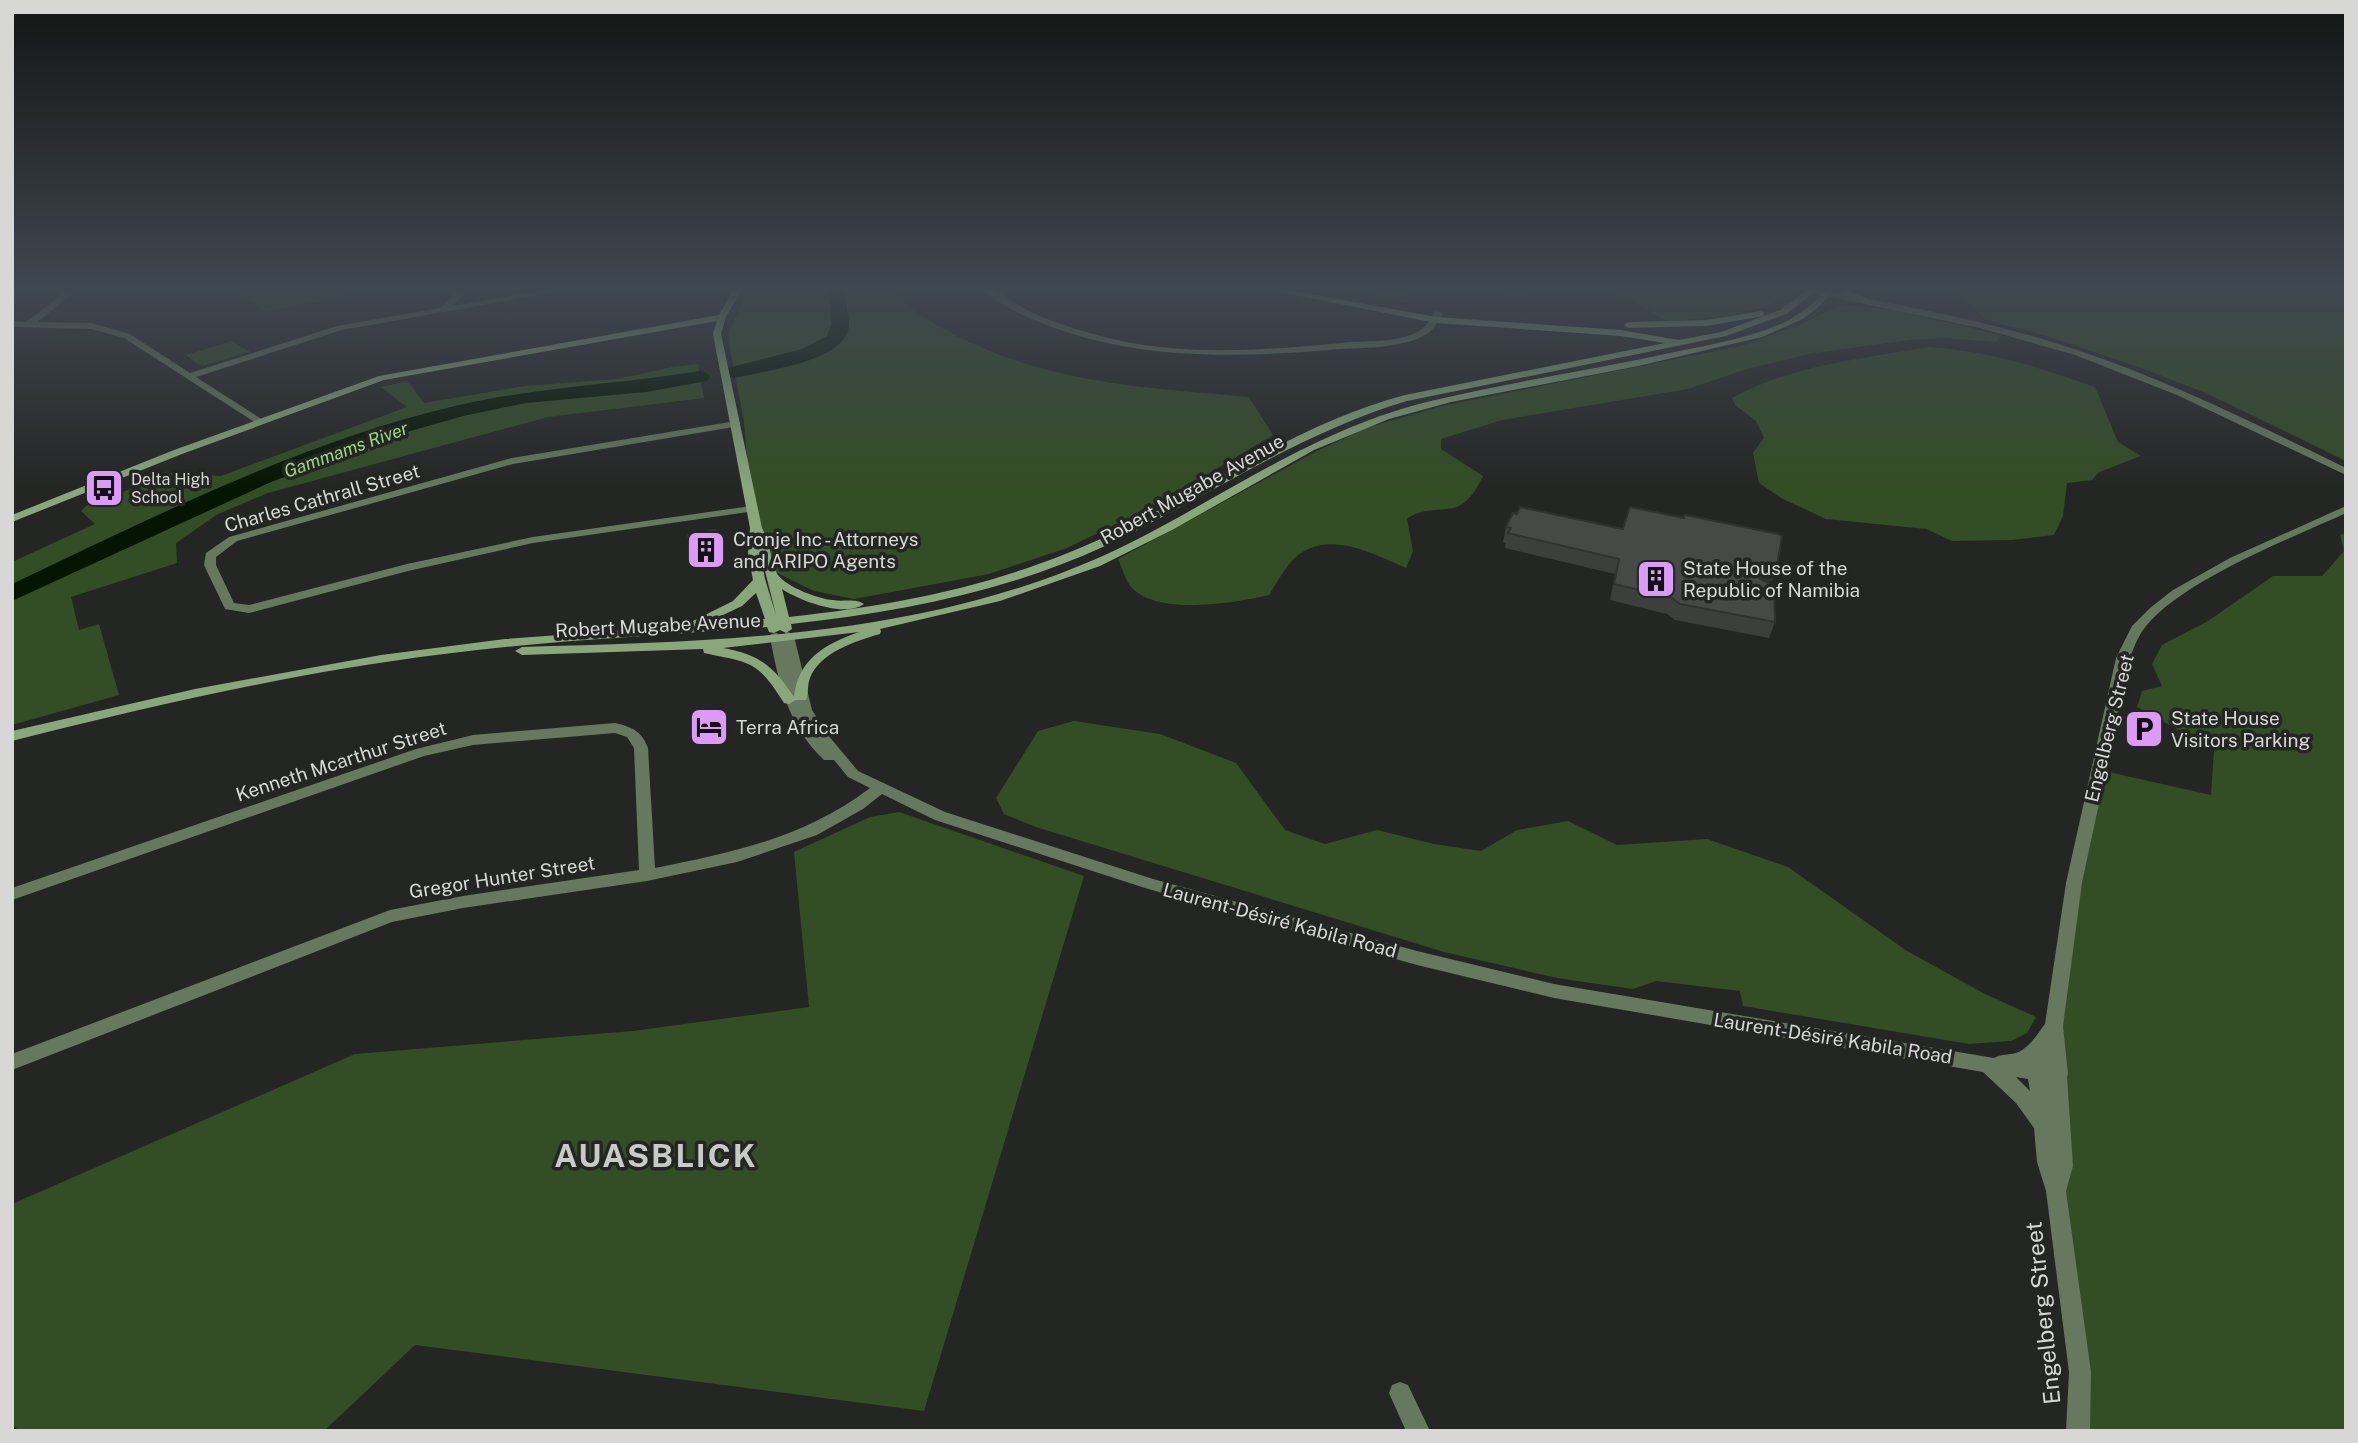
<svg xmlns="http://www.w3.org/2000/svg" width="2358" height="1443" viewBox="0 0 2358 1443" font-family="'Public Sans',sans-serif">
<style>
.green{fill:#334d24}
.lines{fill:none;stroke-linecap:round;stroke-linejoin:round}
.river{fill:#041600;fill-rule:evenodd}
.street{fill:#66785d;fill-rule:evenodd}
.secondary{fill:#8aa77c;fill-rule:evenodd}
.wall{fill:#3d3f3c}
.shaded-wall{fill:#323331}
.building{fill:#474946;stroke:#323331;stroke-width:2}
.labels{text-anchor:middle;stroke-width:7;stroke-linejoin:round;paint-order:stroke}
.far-poi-label{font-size:16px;fill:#d7d8d6;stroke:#242624;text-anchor:start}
.far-water-label{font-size:18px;font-style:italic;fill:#9dd67e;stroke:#242624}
.street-label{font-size:19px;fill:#d7d8d6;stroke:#242624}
.poi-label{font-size:19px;fill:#d7d8d6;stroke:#242624;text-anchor:start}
.near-street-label{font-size:23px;fill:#d7d8d6;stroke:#242624}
.near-district-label{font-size:32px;font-weight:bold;letter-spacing:2px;fill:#c8cac7;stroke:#242624}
</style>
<rect width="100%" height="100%" fill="#242624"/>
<!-- green -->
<g class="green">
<path d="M204,287H384L266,312L245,297Z"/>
<path d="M749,287H889C910,311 935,325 963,339C1056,384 1148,388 1249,397L1273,435L1158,504L1067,548L989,574L854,599L814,591L775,572L768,538L756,528L751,509L744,422L730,349L729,332Z"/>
<path d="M1338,287H1404L1409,302Z"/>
<path d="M1603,287H1803L1788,298L1754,310L1724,316L1671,321L1662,319L1642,306Z"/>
<path d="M1951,287H2346V461L2208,394L2147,370L2047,336L1986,320Z"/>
<path d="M1841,305L1893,310L2002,335L1995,342L1943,338L1910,340L1814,353L1750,368L1688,389L1502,420L1441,439V449L1483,476C1478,486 1472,498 1462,504C1448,514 1425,505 1407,519L1413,551L1406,568C1371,553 1322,526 1290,563C1282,573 1276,584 1269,595C1234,603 1159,616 1132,588C1126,582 1122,568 1118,559L1317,451L1366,428L1442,406L1741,346L1799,325Z"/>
<path d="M232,341L250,352L205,365L198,364L186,355Z"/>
<path d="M1928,347C1989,351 2039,367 2095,387L2118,442L2141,456L2099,472L2092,480L2067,483L2063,516L2054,535L2012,540L1952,541L1926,529L1826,519L1781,498L1759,483L1753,453L1764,438L1756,421L1735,405L1732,398C1791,365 1862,359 1928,347Z"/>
<path d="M698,364L704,398L548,417L268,493L218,514L176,543L177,563L71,597L79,630L99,624L119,695L12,725V562L95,524L81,511L86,506L133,488L156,472L221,476L407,407L381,387L407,381L424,403L525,386L617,379L673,367Z"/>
<path d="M2346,533V1431H2078L2054,1026L2104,771L2211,795L2214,750L2137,707L2142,691L2162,686L2152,664L2162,645L2208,621L2273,576H2322L2344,551L2340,535Z"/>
<path d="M1074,721L1160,734L1236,763L1285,830L1325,844L1377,830L1434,844L1481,851L1517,830L1568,821L1617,845L1707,839L1788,867L1907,951L1985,994L2036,1017L2027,1033L2011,1041L1969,1044L1743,1006L1740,991L1656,981L1633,989L1557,978L1444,952L1036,827L1004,814L996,798L1038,731Z"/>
<path d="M899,812L1084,876L924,1411L415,1345L324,1431H19L12,1424V1204L355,1054L633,1031L809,1007L794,852L870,817Z"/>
</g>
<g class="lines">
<!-- river -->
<g class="river">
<path d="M829,287H845C843,301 852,318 848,331C837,363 763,371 734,378L727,376L725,372L727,368L802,349L827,336L831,325Z"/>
<path d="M700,371L707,373L710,377L707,381L646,392L526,403L463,416L400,434L271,482L12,601V584C156,516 303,441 459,405C539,387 620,384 700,371Z"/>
</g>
<!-- street -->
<g class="street">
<path d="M72,287H81L37,322L91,323L130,334L190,373L337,326L440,308L462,287H471L452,306L564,287H584L342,330L196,377L263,420V424L259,425L124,338L91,329L12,327V321L26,322Z"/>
<path d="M979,287C996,287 1015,304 1031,312C1053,322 1077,330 1101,336C1182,358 1268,350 1351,342C1371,341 1407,342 1423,328C1428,324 1432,316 1436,311L1443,313C1439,319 1434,330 1427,334C1399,350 1359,347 1328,350C1229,358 1132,360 1039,322C1018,313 995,303 979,287Z"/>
<path d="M1814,288C1904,306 1996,322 2083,352C2174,383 2260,426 2346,468V475L2177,395L2075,355L1980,328L1811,293V289Z"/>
<path d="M736,421L740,422V426L513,464L237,541L216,557V565L234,603L249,605L407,564L533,537L751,506L757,509L755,511L533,543L408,571L249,613L225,609L204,565L206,553L229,537L512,458Z"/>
<path d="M2346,506V513C2290,539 2174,583 2141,633C2136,641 2133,650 2130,658L2082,883L2063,1026L2068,1074L2067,1077L2073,1166L2066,1191L2091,1372L2090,1431H2066L2069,1372L2046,1191L2037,1162L2034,1128L2016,1103L1983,1072L1554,998L1417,965L1145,888L935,820L882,794L863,809L817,835L737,862L647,881L463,908L392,922L12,1070V1054L390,910L463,896L639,870L634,748L627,737L615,733L473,745L424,756L12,900V888L416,749L473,735L615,723C632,727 642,731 648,748L655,868C732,853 806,837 870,788L848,777L834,760H824C788,726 779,684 770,637L771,634L776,633L782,636L788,632L794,636L812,710L828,735L858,771L945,812L1153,879L1417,951L1554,984L1994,1058C2001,1054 2008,1055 2016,1053C2029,1049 2038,1033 2045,1024L2066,883L2116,658L2132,626L2150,608L2173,590L2230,558ZM2016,1077L2028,1079L2030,1091Z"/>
<path d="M1400,1382L1408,1385L1430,1431H1406L1389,1393L1392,1385Z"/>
</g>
<!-- secondary -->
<g class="secondary">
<path d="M735,287H743L726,317L721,334L762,528C770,542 772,566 778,575C787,587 818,599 833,600C843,602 856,598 864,604C845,618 800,601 782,589L789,617C912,603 1010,583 1122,529C1216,483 1303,422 1405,395L1665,343L1621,336L1436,323L1254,287H1272L1436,317L1621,330L1679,340L1721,332L1780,310L1811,287H1821L1786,314L1726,336L1407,401C1299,433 1206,498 1105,546C1005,592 900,612 791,624L792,629L786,633L780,630L774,633L769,632L767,627C659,636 551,640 444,654C298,672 155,705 12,741V731L195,689L381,655L505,639L683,626L733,601L753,580L748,554L750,528L713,334L717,321L384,380L182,454L12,522V515L174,450L379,376L719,315ZM760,551L776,615L765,579ZM756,593L765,619L704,624L742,606Z"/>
<path d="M1828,287H1836L1820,306L1803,319L1762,337L1638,366L1451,402L1389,419L1314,450L1172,530L1100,566L1000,601L880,629L881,631L880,634C856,641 820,652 810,678C807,685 809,693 806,700H796L794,697C798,659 825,644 859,632L723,648C762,655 775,668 796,700L789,704L784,703C757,660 751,663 704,653L703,649L522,655L515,651L522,647C664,643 802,640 941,609C1006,594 1070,573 1130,543C1233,491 1319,427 1435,400C1516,381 1598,369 1679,351C1714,344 1752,337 1785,322C1802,313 1816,302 1828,287Z"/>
<path d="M1840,287H1848L1852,292L1873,302L1869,305L1846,296Z"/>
<path d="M1761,311L1764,312V316L1706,326L1628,328L1624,325L1628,322L1706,320Z"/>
</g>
</g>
<!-- wall -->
<g class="wall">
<path d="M1500,287H1525L1523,297L1506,298Z"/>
<path d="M1506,527L1777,566L1772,581L1767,582L1775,622L1769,638L1675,620L1667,614L1610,600L1615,574L1505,548L1506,543L1503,542Z"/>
</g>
<!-- shaded-wall -->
<g class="shaded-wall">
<path d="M715,530L716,536L718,559L689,564L688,559Z"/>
<path d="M1777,566L1772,581L1741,587L1746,571Z"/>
</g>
<!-- building -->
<g class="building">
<path d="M1520,507L1623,529L1630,507L1684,518L1685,515L1778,534L1782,536L1777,566L1746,571L1774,586L1775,622L1680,604L1672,598L1614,584L1619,559L1508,533L1511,528L1506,527L1513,513L1517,514Z"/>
<path d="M715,530L716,554L688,559V535Z"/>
</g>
<!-- sky -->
<linearGradient id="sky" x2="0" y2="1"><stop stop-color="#141514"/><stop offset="0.59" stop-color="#3f4750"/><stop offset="1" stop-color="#3f4750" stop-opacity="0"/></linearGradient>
<rect width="2358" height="489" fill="url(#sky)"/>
<!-- icons -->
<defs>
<g id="bus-square" transform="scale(2.0125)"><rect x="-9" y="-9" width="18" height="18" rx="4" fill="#da9af6" stroke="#242624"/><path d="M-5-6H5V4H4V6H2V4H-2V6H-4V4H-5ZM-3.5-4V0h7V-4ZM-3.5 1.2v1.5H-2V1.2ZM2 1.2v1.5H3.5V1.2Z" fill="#111"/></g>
<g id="building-square" transform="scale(2.0125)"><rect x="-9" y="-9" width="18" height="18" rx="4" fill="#da9af6" stroke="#242624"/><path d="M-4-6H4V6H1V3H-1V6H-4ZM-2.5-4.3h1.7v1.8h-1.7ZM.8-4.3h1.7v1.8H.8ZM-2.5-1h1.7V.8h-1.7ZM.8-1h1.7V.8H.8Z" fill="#111"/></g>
<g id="hotel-square" transform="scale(2.0125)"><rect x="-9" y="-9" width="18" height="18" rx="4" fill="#da9af6" stroke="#242624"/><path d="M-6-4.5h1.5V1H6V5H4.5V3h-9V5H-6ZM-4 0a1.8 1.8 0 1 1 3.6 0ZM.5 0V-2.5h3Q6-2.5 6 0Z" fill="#111"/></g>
<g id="parking-square" transform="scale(2.0125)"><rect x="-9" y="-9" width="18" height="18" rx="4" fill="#da9af6" stroke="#242624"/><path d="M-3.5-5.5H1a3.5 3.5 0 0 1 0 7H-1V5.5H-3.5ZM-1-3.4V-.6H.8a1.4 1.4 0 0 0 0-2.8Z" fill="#111"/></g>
</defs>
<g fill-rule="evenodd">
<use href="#bus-square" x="104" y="488"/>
<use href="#building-square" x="706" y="550"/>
<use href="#building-square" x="1656" y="579"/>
<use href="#hotel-square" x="709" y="727"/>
<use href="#parking-square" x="2144" y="729"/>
</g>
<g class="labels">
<!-- far-poi labels -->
<g class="far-poi-label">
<text x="131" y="485">Delta High<tspan x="131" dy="18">School</tspan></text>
</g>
<!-- far-water labels -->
<g class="far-water-label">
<text transform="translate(346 450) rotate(-20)" y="6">Gammams River</text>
</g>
<!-- street labels -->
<g class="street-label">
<text transform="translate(1192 489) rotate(-29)" y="7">Robert Mugabe Avenue</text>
<text transform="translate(322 498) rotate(-16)" y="7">Charles Cathrall Street</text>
<text transform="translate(658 625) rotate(-3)" y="7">Robert Mugabe Avenue</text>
<text transform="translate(2109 728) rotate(-76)" y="7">Engelberg Street</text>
<text transform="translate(341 761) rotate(-18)" y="7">Kenneth Mcarthur Street</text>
<text transform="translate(502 877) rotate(-9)" y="7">Gregor Hunter Street</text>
<text transform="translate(1280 920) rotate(15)" y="7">Laurent-Désiré Kabila Road</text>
<text transform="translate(1833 1038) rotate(9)" y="7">Laurent-Désiré Kabila Road</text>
</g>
<!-- poi labels -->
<g class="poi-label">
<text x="733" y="546">Cronje Inc - Attorneys<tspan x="733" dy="22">and ARIPO Agents</tspan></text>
<text x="1683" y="575">State House of the<tspan x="1683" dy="22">Republic of Namibia</tspan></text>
<text x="2171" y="725">State House<tspan x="2171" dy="22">Visitors Parking</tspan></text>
<text x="736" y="734">Terra Africa</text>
</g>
<!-- near-street labels -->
<g class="near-street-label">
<text transform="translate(2043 1313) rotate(-96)" y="8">Engelberg Street</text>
</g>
<!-- near-district labels -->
<g class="near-district-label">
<text x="656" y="1167">AUASBLICK</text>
</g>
</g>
<!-- border -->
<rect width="2358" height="1443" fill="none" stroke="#d7d8d6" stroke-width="28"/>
</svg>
